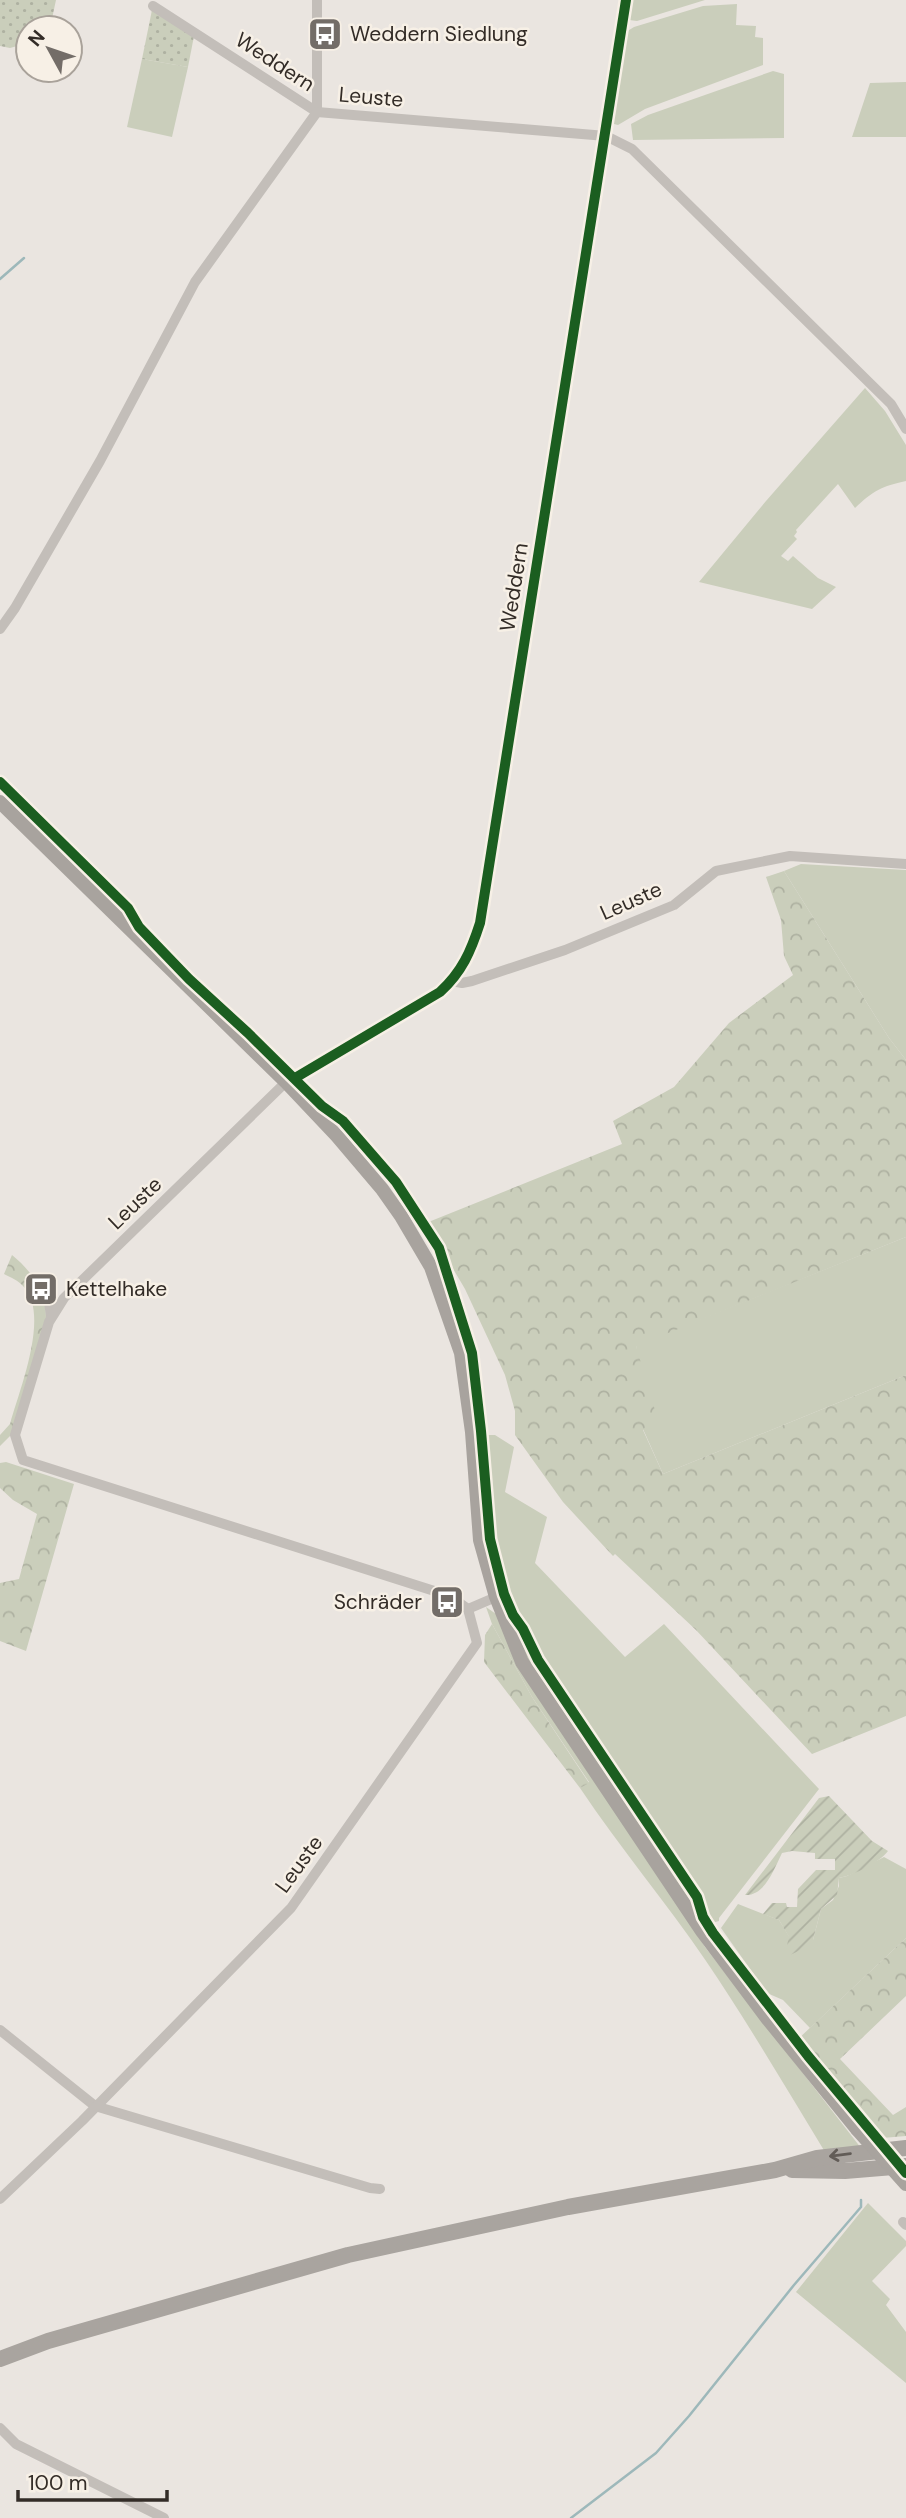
<svg xmlns="http://www.w3.org/2000/svg" width="906" height="2518" viewBox="0 0 906 2518" font-family="'DM Sans',sans-serif">
<style>
.grass{fill:#cacebb}
.forest{fill:url(#forest-crowns)}
.park{fill:url(#park-dots)}
.garden{fill:url(#garden-furrows)}
.lines{fill:none;stroke-linecap:round;stroke-linejoin:round}
.stream{stroke:#9db8ba;stroke-width:2.5}
.minor{stroke:#c3beb9;stroke-width:10}
.major{stroke:#a8a39e;stroke-width:14}
.highway{stroke:#a9a49f;stroke-width:16}
.major-bridge{stroke:#a8a39e;stroke-width:14}
.cycleway-casing{stroke:#f7f0e6;stroke-width:15}
.cycleway{stroke:#1b5e20;stroke-width:10}
.oneway{stroke:#625c57}
.labels{text-anchor:middle;stroke-width:5;stroke-linejoin:round;paint-order:stroke}
.poi-label{font-size:21px;fill:#332c27;stroke:#f7f0e6;text-anchor:start}
.street-label{font-size:21px;fill:#332c27;stroke:#f7f0e6}
</style>
<defs>
<pattern id="forest-crowns" width="20" height="18" patternUnits="userSpaceOnUse" patternTransform="scale(1.75)"><rect width="20" height="18" fill="#cacebb"/><path d="M2 6a3 3 0 1 1 6 0M12 15a3 3 0 1 1 6 0" fill="none" stroke="#aeb1a1"/></pattern>
<pattern id="park-dots" width="8" height="8" patternUnits="userSpaceOnUse" patternTransform="scale(1.75)"><rect width="8" height="8" fill="#cacebb"/><path d="M2 2h.1M6 6h.1" fill="none" stroke="#aeb1a1" stroke-width="1.8" stroke-linecap="round"/></pattern>
<pattern id="garden-furrows" width="10" height="10" patternUnits="userSpaceOnUse" patternTransform="scale(1.75)"><rect width="10" height="10" fill="#cacebb"/><path d="M-1 1l2-2M0 10L10 0M9 11l2-2" fill="none" stroke="#aeb1a1"/></pattern>
</defs>
<rect width="100%" height="100%" fill="#eae5e0"/>
<!-- grass -->
<g class="grass">
<path d="M632,0H705L637,21L629,20Z"/>
<path d="M737,4L736,25L756,26L755,37L763,38V65L645,109L618,125L614,124L613,120L626,32L634,27L703,6Z"/>
<path d="M142,59L188,67L172,137L127,127Z"/>
<path d="M773,71L784,74V138L633,140L631,124L648,115Z"/>
<path d="M906,82V137H852L870,83Z"/>
<path d="M865,388L885,411L906,445V481C882,486 873,491 855,508L838,484L796,530L797,532L794,536L797,539L781,556L788,561L793,556L818,578L836,587L812,609L699,582L766,501Z"/>
<path d="M801,864L906,870V1060L889,1038L784,871Z"/>
<path d="M906,1237V1375L663,1474L643,1429L636,1345Z"/>
<path d="M488,1435H495L514,1447L505,1492L547,1517L535,1563L625,1657L664,1624L819,1789L719,1918V1921L712,1923L699,1917L534,1672C516,1634 500,1595 490,1554C481,1519 481,1481 478,1445L484,1436Z"/>
<path d="M486,1607L496,1614L705,1947L861,2148L825,2152C786,2088 748,2023 706,1961C666,1902 620,1848 580,1788L589,1782L532,1697L492,1624Z"/>
<path d="M884,1857L906,1869V1938L810,2028L783,2000L767,1993L721,1928L738,1904L779,1920L790,1938L813,1940L821,1909L833,1900L839,1886V1878L847,1876Z"/>
<path d="M868,2203L906,2241V2246L872,2281L890,2299L886,2305L906,2332V2383L796,2292Z"/>
</g>
<!-- forest -->
<g class="forest">
<path d="M784,871L889,1038L906,1060V1237L636,1346L657,1417L643,1430L663,1474L906,1375V1716L812,1754L696,1630L615,1554L613,1556L563,1502L515,1435V1411L505,1375L465,1289L426,1223L622,1144L613,1121L674,1087L729,1023L793,975L784,956L781,920L766,877Z"/>
<path d="M12,1255C32,1271 47,1293 46,1320L13,1433L0,1446V1435L10,1424C19,1390 51,1314 23,1286C19,1281 10,1277 4,1274Z"/>
<path d="M6,1462L74,1484L26,1651L0,1641V1583L19,1579L37,1514L13,1500L0,1488V1463Z"/>
<path d="M492,1624L532,1697L589,1783L580,1788L484,1662L485,1635Z"/>
<path d="M906,1938V1996L840,2059L893,2115L906,2107V2136L882,2138L872,2127H869L797,2040Z"/>
</g>
<!-- park -->
<g class="park">
<path d="M0,0H56L50,28H28V43L10,48L0,46Z"/>
<path d="M152,10L194,36L188,67L142,59Z"/>
</g>
<!-- garden -->
<path class="garden" d="M829,1796L872,1841L888,1851C879,1863 854,1875 839,1878L837,1895L821,1909L813,1940L807,1947L790,1955L787,1945L789,1937L779,1920L763,1914L772,1903H786L787,1907H797L798,1889L816,1870H835V1859H815V1853L792,1851L782,1853C774,1869 765,1896 745,1895L819,1798Z"/>
<g class="lines">
<!-- stream -->
<g class="stream">
<path d="M0,279L24,258"/>
<path d="M571,2518L656,2453L689,2416L794,2285L861,2207V2200"/>
</g>
<!-- minor -->
<g class="minor">
<path d="M153,6L317,112L606,136L632,149L891,404L906,429"/>
<path d="M317,112V0"/>
<path d="M0,629L15,608L100,461L195,282L317,112"/>
<path d="M452,981L462,983L472,981L565,950L674,905L716,871L790,856L906,864"/>
<path d="M42,1281L48,1295L51,1316"/>
<path d="M468,1609L496,1597"/>
<path d="M0,2030L95,2106L370,2188L380,2189"/>
<path d="M0,2199L82,2121L291,1908L477,1643L468,1609L450,1596L23,1460L15,1435L49,1322L64,1298L286,1082L440,992C462,972 471,951 480,923L626,0"/>
<path d="M903,2222L906,2225"/>
<path d="M0,2428L16,2444L164,2518"/>
</g>
<!-- major -->
<path class="major" d="M0,802L286,1082L337,1136L382,1189L401,1216L431,1267L461,1353L472,1432L480,1540L496,1597L522,1662L702,1931L767,2018L857,2129"/>
<!-- highway -->
<g class="highway">
<path d="M792,2170L845,2171L906,2166"/>
<path d="M0,2359L48,2341L348,2255L568,2207L775,2170L817,2158L906,2148"/>
</g>
<!-- major-bridge -->
<path class="major-bridge" d="M857,2129L906,2184"/>
<!-- cycleway casing -->
<g class="cycleway-casing">
<g id="cycleway">
<path d="M0,782L128,908L139,927L189,979L248,1033L322,1106L343,1121L396,1182L439,1248L472,1353L481,1431L490,1539L504,1594L513,1615L523,1629L538,1660L697,1897L703,1917L713,1933L808,2056L906,2173"/>
<path d="M295,1078L440,992C462,972 471,951 480,923L626,0"/>
</g>
</g>
<!-- cycleway -->
<use href="#cycleway" class="cycleway"/>
</g>
<!-- one-way arrows -->
<defs><path id="oneway-shaft" d="M-6 0H5M1.5-3L5.5 0L1.5 3" fill="none" stroke-width="1.6" stroke-linecap="round" stroke-linejoin="round" transform="scale(1.75)"/></defs>
<use class="oneway" href="#oneway-shaft" transform="translate(840 2155) rotate(173)"/>
<!-- icons -->
<defs>
<g id="bus-square" transform="scale(1.75)"><rect x="-9" y="-9" width="18" height="18" rx="4" fill="#736d68" stroke="#f7f0e6"/><path d="M-5-6H5V4H4V6H2V4H-2V6H-4V4H-5ZM-3.5-4V0h7V-4ZM-3.5 1.2v1.5H-2V1.2ZM2 1.2v1.5H3.5V1.2Z" fill="#fff"/></g>
</defs>
<g fill-rule="evenodd">
<use href="#bus-square" x="325" y="34"/>
<use href="#bus-square" x="41" y="1289"/>
<use href="#bus-square" x="447" y="1602"/>
</g>
<g class="labels">
<!-- poi labels -->
<g class="poi-label">
<text x="350" y="41">Weddern Siedlung</text>
<text x="66" y="1296">Kettelhake</text>
<text x="422" y="1609" text-anchor="end">Schräder</text>
</g>
<!-- street labels -->
<g class="street-label">
<text transform="translate(275 62) rotate(33)" y="7">Weddern</text>
<text transform="translate(371 97) rotate(5)" y="7">Leuste</text>
<text transform="translate(514 587) rotate(-81)" y="7">Weddern</text>
<text transform="translate(631 901) rotate(-24)" y="7">Leuste</text>
<text transform="translate(135 1203) rotate(-44)" y="7">Leuste</text>
<text transform="translate(299 1864) rotate(-54)" y="7">Leuste</text>
</g>
</g>
<!-- north arrow -->
<g transform="translate(49 49) rotate(310)"><circle r="33" fill="#f7f0e6" stroke="#a9a29a" stroke-width="2"/>
<path d="M0-5L12 26L0 18L-12 26Z" fill="#736d68"/>
<text y="-10" font-size="19" font-weight="bold" text-anchor="middle" fill="#332c27">N</text>
</g>
<!-- scale -->
<path d="M18 2490v10h149v-10" fill="none" stroke="#332c27" stroke-width="3.5"/>
<text x="28" y="2490" font-size="21" fill="#332c27" stroke="#f7f0e6" stroke-width="5" paint-order="stroke">100 m</text>
</svg>
